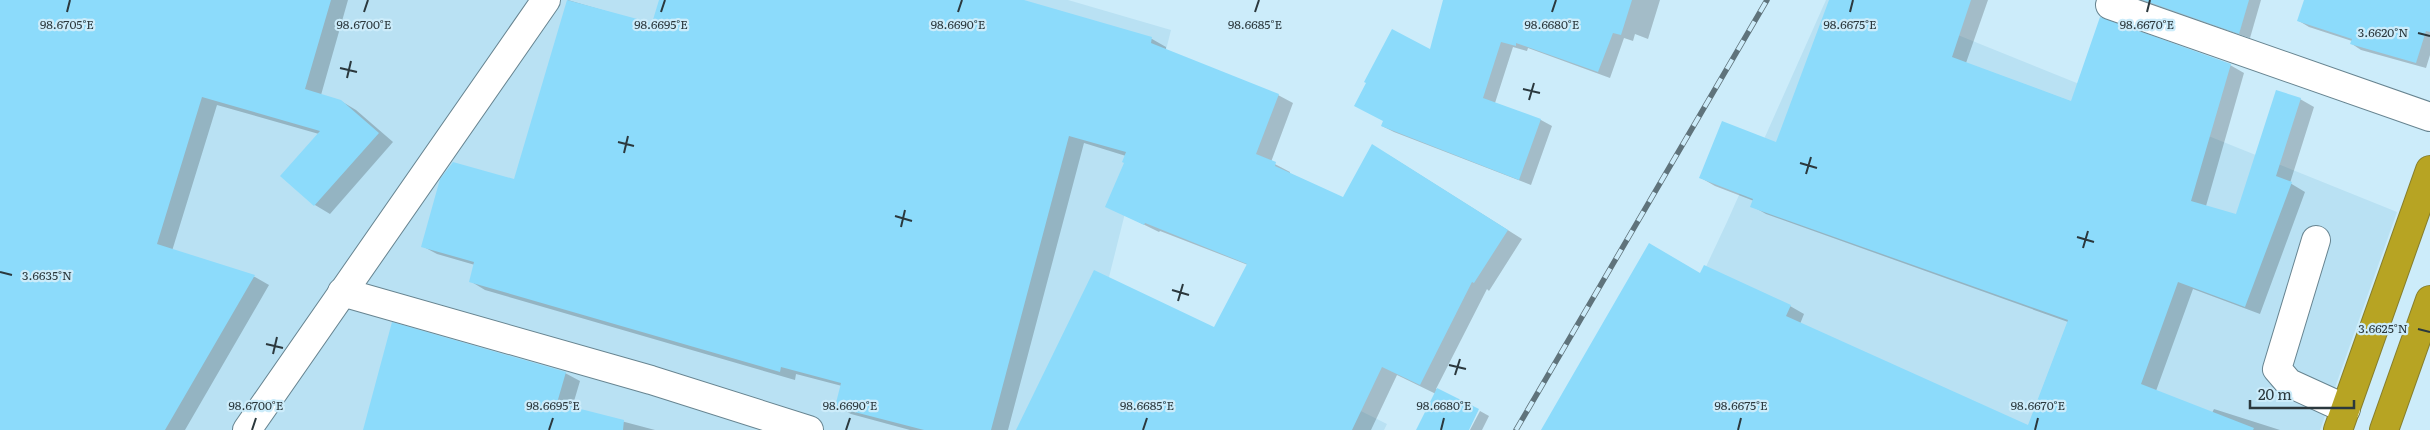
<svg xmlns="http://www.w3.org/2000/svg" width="2430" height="430" viewBox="0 0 2430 430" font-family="Literata,serif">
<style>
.built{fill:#b9e1f3}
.shadow{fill:#0003}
.building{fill:#8cdbfb}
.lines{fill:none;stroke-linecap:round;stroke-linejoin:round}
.minor-casing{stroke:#678490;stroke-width:30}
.highway-casing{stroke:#867e2c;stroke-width:30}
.minor{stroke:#fff;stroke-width:28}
.highway{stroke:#b7a423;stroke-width:28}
.rail-casing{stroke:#5f737b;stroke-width:5.5}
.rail{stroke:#ccecfa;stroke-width:4;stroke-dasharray:11;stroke-linecap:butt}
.ticks{fill:none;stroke:#2b383d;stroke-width:2}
.ticks-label{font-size:12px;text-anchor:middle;fill:#2b383d;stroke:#ccecfa;stroke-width:4.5;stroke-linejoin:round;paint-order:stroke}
</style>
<rect width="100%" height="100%" fill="#ccecfa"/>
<!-- built -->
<g class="built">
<path d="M0,0H1068L1171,30L1107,285L1387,424L1384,430H0Z"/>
<path d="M1826,0H1871L2397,212L2320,430H1629L1727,222Z"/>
</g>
<!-- shadow -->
<g class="shadow">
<path d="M0,0H348L321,95L341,101L356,110L393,142L330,214L315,205L319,134L217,105L172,251L255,277L269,285L185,430H0Z"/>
<path d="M568,0L653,25L660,0H1019L1152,39L1166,47V50L1278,95L1293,103L1271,162L1290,172V174L1343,198L1387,154L1522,239L1489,291L1487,289L1436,389L1478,410L1467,430H1427L1436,394L1397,375L1371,430H1018L1215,329L1248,265L1160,231L1159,232L1106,206L1126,163V156L1084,143L1008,430H910L851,414L836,406L842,386L796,374L795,380L485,290L470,281L475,265L437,254L422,246L515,181Z"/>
<path d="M1445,0H1660L1648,39L1635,34L1633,41L1624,38L1610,78L1528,48L1527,51L1513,47L1495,103L1541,120L1552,126L1531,185L1394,132L1382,126L1431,51Z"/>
<path d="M1845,0H1988L1966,63L2072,102L2230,65L2244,73L2206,206L2237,216L2300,99L2314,107L2290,183L2305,192L2260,314L2193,289L2156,391L2212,413L2214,409L2280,430H1543L1701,274L1790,306L1804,314L1800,324L2028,427L2068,322L1766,214L1752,206L1754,201L1715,186L1701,178L1777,144Z"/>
<path d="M2136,0H2261L2250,38Z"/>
<path d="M2305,0H2430V55L2426,68L2361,50L2352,44V41L2309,27L2299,21Z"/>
<path d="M565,373L580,381L572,408L655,430H364Z"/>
<path d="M1480,411L1489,416L1482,430H1470Z"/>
</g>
<!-- building -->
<g class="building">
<path d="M0,0H331L305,89L341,100L379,133L314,206L280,176L320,131L202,97L157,244L255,275L165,430H0Z"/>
<path d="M567,0L652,23L659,0H1024L1152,37L1151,43L1279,94L1256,154L1276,162L1275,166L1343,197L1372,144L1508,230L1474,283L1472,282L1420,385L1382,367L1352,430H1016L1094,270L1214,327L1247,264L1145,223L1144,225L1105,207L1124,163L1122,162L1126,152L1069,136L991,430H924L835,407L841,383L781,367L780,372L469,282L474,262L421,247L440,179L453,162L514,179Z"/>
<path d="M1443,0H1632L1621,35L1613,33L1598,72L1516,43V46L1501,42L1483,98L1541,119L1519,180L1381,126L1383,121L1354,106L1366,83L1364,82L1392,29L1430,49Z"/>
<path d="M1829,0H1971L1952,57L2071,101L2100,17L2231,64L2191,201L2236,214L2276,90L2301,98L2276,176L2292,182L2245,307L2178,282L2141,384L2254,428L2253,430H1541L1649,243L1700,273L1704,265L1791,305L1786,316L2028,425L2068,320L1750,207L1753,199L1699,178L1722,121L1776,142Z"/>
<path d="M2143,0H2249L2239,34Z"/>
<path d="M2304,0H2430V32L2426,31L2416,63L2350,44L2352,39L2297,21Z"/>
<path d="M392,322L566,372L557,403L624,420L623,430H363Z"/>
<path d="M1437,388L1479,409L1469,430H1416Z"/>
</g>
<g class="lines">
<!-- minor casing -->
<g class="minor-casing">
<g id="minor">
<path d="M2110,5L2430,117"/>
<path d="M2316,240L2277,369L2289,383L2346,409"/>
<path d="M342,292L651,380L809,430"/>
<path d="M247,430L546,0"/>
</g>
</g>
<!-- highway casing -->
<g class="highway-casing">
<g id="highway">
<path d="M2338,430L2430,170"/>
<path d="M2384,430L2430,300"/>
</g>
</g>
<!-- minor -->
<use href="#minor" class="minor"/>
<!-- highway -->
<use href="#highway" class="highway"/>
<!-- rail casing -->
<g class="rail-casing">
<path id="rail" d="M1516,430L1767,0"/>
</g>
<!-- rail -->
<use href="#rail" class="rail"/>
</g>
<!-- ticks -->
<path class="ticks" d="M67,12L70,0M364,12L368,0M661,12L665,0M958,12L962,0M1255,12L1259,0M1552,12L1556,0M1850,12L1853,0M2147,12L2150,0M2418,33L2430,36M340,68L357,72M347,78L351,61M1523,89L1540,93M1529,100L1534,83M618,142L634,146M624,153L628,136M1800,163L1817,168M1806,174L1811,157M895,216L912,221M901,227L905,210M2077,237L2094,242M2083,248L2088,231M0,272L12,275M1172,290L1189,295M1178,301L1183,284M2418,329L2430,332M266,344L283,348M273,354L277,337M1449,365L1466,369M1455,375L1460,359M252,430L256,418M549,430L553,418M846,430L850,418M1143,430L1147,418M1441,430L1444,418M1738,430L1741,418M2035,430L2038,418"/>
<g class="ticks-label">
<text x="67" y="29">98.6705°E</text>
<text x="364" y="29">98.6700°E</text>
<text x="661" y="29">98.6695°E</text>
<text x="958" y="29">98.6690°E</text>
<text x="1255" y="29">98.6685°E</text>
<text x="1552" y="29">98.6680°E</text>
<text x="1850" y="29">98.6675°E</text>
<text x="2147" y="29">98.6670°E</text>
<text x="2383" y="37">3.6620°N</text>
<text x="47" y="280">3.6635°N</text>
<text x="2383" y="333">3.6625°N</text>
<text x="256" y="410">98.6700°E</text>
<text x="553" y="410">98.6695°E</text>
<text x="850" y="410">98.6690°E</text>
<text x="1147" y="410">98.6685°E</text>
<text x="1444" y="410">98.6680°E</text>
<text x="1741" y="410">98.6675°E</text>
<text x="2038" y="410">98.6670°E</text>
</g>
<!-- scale -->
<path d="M2250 400v8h104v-8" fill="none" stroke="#2b383d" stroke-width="2.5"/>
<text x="2258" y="400" font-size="15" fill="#2b383d" stroke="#ccecfa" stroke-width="4" paint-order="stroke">20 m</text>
</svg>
